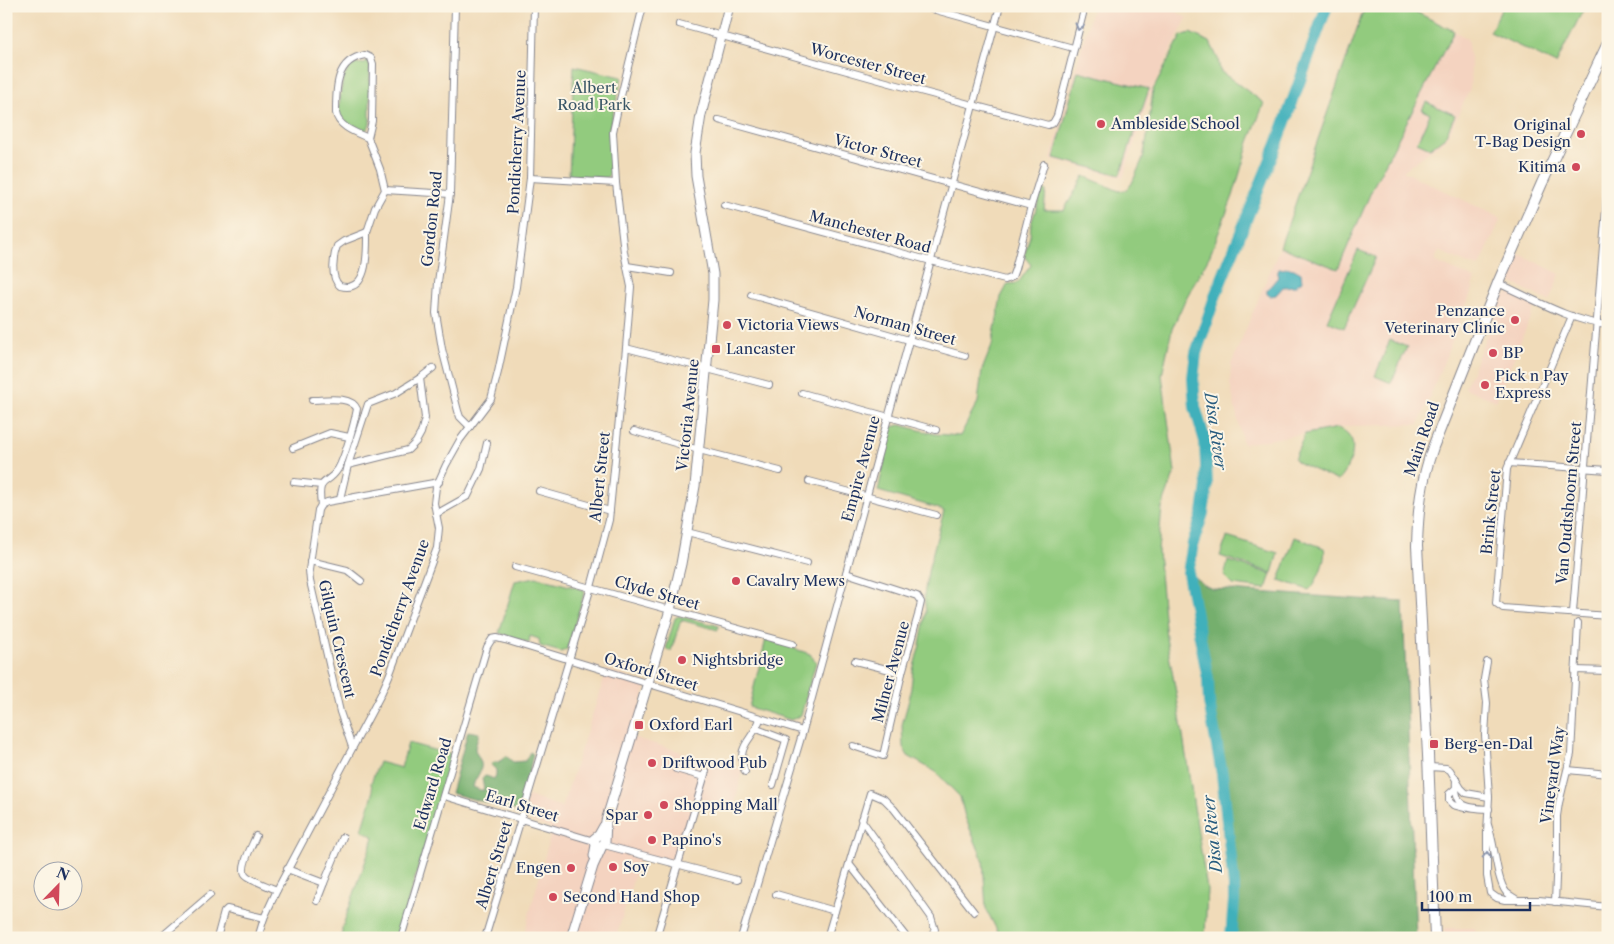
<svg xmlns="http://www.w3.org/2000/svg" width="1614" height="944" viewBox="0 0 1614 944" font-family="'Libre Caslon Text',serif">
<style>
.built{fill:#f4d3c0}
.green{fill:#92cb7e;stroke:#567d6e}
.forest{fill:#75af6d;stroke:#486f66}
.water{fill:#41b0bb;stroke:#2e708c}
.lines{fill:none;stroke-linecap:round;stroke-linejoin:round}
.river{stroke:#41b0bb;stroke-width:12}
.street-casing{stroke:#86858c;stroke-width:8}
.secondary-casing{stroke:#86858c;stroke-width:11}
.primary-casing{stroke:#86858c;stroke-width:12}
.street{stroke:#fff;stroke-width:6}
.secondary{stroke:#fff;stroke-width:9}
.primary{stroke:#fff;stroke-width:10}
.oneway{stroke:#8d97ae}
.poi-dot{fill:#d1495b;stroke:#fcf5e5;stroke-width:2}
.labels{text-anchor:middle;stroke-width:4;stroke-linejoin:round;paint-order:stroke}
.street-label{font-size:15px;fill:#1b2f5e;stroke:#fcf5e5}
.park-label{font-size:15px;fill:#395666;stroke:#fcf5e5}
.poi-label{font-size:15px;fill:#1b2f5e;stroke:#fcf5e5;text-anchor:start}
.water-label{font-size:16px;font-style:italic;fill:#285c7f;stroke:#fcf5e5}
</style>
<rect width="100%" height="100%" fill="#fcf5e5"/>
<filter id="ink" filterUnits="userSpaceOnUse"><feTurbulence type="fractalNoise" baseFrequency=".02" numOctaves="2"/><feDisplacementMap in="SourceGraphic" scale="10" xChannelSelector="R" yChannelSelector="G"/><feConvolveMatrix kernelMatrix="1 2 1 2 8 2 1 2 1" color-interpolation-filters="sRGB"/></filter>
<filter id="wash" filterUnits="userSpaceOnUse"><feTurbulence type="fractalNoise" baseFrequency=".0096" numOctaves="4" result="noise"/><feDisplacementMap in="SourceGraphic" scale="20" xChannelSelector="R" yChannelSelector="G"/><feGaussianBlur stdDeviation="1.12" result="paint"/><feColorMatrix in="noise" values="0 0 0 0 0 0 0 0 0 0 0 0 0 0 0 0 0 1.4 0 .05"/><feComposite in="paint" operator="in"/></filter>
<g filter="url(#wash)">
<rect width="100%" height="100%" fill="#f0dbb9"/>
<!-- built -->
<g class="built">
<path d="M1093,6H1167L1187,18L1152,89L1123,178L1051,159Z"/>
<path d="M1364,6H1405L1467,38L1471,65L1470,89L1447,138L1403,171L1501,218L1480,266L1466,263L1439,251L1434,261L1475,279L1472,286L1473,288L1419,424L1350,426L1243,444L1230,384L1231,365L1280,247Z"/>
<path d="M1520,254L1560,274L1549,301L1510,282Z"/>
<path d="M1512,293L1536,304L1496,401L1465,388L1503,296L1506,294Z"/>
<path d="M607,670L647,684L632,737L742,770L734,810L699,797L676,866L640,856L616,938H523L552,829L521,818L528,796L562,807Z"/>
<rect x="1445" y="928" width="30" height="10"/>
</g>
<!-- green -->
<g class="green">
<path d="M1365,6H1404L1454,31L1374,185L1338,269L1280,247Z"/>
<path d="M1503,6H1585L1556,64L1490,32Z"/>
<path d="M1190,33L1210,42L1218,59L1220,71L1264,103L1249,142L1233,196L1210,255L1185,300L1172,329L1162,375L1175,472L1162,507L1158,551L1166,638L1177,698L1207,889L1205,938H1001L986,909L983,860L965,817L960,797L936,772L908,756L903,747L902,725L910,696L913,670L920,645L926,612L924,595L929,567L944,511L937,508L878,491L892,427L900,425L935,434L960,436L978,402L982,370L992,345L1001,297L1008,284L1018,283L1031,265L1024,256L1030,236L1031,224L1043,188L1046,191L1044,210H1064L1084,176L1119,191L1127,190L1132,183L1143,158L1147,138L1153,90L1181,36Z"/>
<path d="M367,60L370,65V123L368,128L364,131L345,124L339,117C340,101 339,58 365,64Z"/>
<path d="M574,66L622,77L609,130L611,173L606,178L569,175Z"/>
<path d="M1078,71L1149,89L1120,175L1054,158Z"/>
<path d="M1426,102L1455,115L1445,137L1430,148L1417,142L1430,114L1422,110Z"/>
<path d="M1358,250L1376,257L1344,328L1327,321Z"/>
<path d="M1390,340L1407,347L1391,383L1375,376Z"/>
<path d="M1338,428C1343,431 1348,434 1351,439C1357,453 1346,471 1338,481L1297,462L1294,459L1305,434Z"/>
<path d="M1227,537L1278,553L1272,573L1220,556Z"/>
<path d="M1295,537L1324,548C1327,558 1317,583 1309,590L1279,580Z"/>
<path d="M1228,561L1271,574L1266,589L1233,585L1224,576Z"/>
<path d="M536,577L585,590L567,649L561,652L540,646L539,639L530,636L529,643L499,633L515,581Z"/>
<path d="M679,616L719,626L718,630L681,620L671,651L666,649L675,618Z"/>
<path d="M766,639L810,654L816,662L801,715L791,720L749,707Z"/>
<path d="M408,743L452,755L397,938H342V928L374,837L362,830L373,794L371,783L379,762L401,768Z"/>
</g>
<!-- forest -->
<g class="forest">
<path d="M1188,573C1197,578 1203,586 1213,589L1403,602L1416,938H1231L1234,901V886L1222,774L1209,702L1208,679Z"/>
<path d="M468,731L479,733L475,748C475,754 483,761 481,768C480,775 474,779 473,787L480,790H484L482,778L486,776L494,779L496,775V770L491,765L494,762H499L506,756L513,762L525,761L530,752L533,754L525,792L517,811L451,793Z"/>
</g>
<!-- water -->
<path class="water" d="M1288,268L1294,269L1301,273L1302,281L1295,286L1283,287L1276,295L1270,296L1267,294V290L1278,277L1277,274L1279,269Z"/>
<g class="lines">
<!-- river -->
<path class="river" d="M1231,938L1234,901V886L1222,774L1209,702L1208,679L1188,573L1193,543L1203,513L1207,486L1205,441L1195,407L1193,378L1196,353L1217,291L1277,144L1327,6"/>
</g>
</g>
<g filter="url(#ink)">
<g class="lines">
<!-- street casing -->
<g class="street-casing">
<g id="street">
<path d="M455,6L450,194L438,282L436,313L442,349L458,411L460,417L470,427"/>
<path d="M921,6L1073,48"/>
<path d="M679,24L890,83L1048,125L1053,123L1057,116L1085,6"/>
<path d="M719,120L1031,206"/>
<path d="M530,178L616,183"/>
<path d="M385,190L450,194"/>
<path d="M724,205L931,261L1005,280L1012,277L1015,269L1031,206L1044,164"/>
<path d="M367,232C367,251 369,294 340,286C330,278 333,257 337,246L344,241L367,232L375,208L385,190L380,169L368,138L372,121L373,64L371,58L365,55C335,60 336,89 336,113C338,127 357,133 368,138"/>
<path d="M627,266L671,273"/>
<path d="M1498,283C1529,297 1575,323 1608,325"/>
<path d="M751,295L965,356"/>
<path d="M1572,316L1507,469L1496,603L1503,608L1608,616"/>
<path d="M626,348L769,385"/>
<path d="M802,393L936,430"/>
<path d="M312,400C325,400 351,395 357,409C354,424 345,457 338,469C327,487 317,475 321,505"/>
<path d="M634,431L699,450L780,471"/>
<path d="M293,448L330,433L349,437"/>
<path d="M1509,463L1608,470"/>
<path d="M348,465L368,404L396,393L420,378"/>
<path d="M809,481L936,515"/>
<path d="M294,482L321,485"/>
<path d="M539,491L610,511"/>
<path d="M340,499L348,465L408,450L416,442L421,433L425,418L420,378L433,368"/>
<path d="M436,514L468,496L481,469L487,443"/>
<path d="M687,532L807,563"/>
<path d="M310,561L347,570L361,581"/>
<path d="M515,567L793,644"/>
<path d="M846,573L917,596L921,602L918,615L902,673L883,756L853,746"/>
<path d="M1573,612L1608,185"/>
<path d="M855,661L902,673"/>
<path d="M1487,662L1484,679L1487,703L1485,735L1489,797L1487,833V876L1490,893L1497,898L1505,900H1539L1608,907"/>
<path d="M1575,670L1608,671"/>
<path d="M757,729L786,740L773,785"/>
<path d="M352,747L340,712L310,581L309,570L318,510L321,505L327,502L439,482"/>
<path d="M1429,767L1446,768L1450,770L1461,788L1466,793L1489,797"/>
<path d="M676,769L704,777"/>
<path d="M1568,770L1608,774"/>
<path d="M745,772C735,744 753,741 760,719"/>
<path d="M1456,779C1454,807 1465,808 1489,809"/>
<path d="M1456,788L1449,794V801L1453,805L1465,808"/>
<path d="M444,796L594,841"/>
<path d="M861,819L931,917L935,930L930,938"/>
<path d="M1488,825C1495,843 1496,879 1506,892C1509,895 1513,897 1516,899"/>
<path d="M256,836C253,844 240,866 245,874C248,879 270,887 277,890"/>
<path d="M604,845L737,880"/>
<path d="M850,865L907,938"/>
<path d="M287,869L324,883L343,837"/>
<path d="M776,894L835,911"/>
<path d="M317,901L324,883"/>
<path d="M1555,902L1557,854V816L1559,803L1571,754L1578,623"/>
<path d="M160,938L210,895"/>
<path d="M217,938L224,912L227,909L264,918"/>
<path d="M258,938L264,918L277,890L380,696L389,676L437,548L439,528L434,503L436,487L446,465L460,440L491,399L498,372L516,287L530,178L534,6"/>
<path d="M401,938L487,647L492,639L497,638L505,640L803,731"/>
<path d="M485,938L591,587L609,520L626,348L631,287L624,252L616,183L613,132L618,108L643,6"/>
<path d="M656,938L706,771"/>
<path d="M741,938L803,731L1000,6"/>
<path d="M827,938L870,793L884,799L894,809L974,912"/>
</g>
</g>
<!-- secondary casing -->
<g class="secondary-casing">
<g id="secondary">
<path d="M594,856L596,845L594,839L599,835L604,826"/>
<path d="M571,938L593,866L602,846L605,842L606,821L670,610L681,564L695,486L713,300V274L696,176L695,153L701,115L729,6"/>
</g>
</g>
<!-- primary casing -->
<g class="primary-casing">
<path id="primary" d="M1435,938L1428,755L1417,546C1418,510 1421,481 1433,447L1498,283L1542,183L1608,43"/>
</g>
<!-- street -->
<use href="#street" class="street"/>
<!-- secondary -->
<use href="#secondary" class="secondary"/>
<!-- primary -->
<use href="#primary" class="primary"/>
</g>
<!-- one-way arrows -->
<defs><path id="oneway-chevron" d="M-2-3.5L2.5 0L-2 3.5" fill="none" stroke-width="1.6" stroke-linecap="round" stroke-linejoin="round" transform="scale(1.25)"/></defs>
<g class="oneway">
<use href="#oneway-chevron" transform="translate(1079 27) rotate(106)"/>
<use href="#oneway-chevron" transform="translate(1487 855) rotate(-90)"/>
</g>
</g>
<!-- markers -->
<g class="poi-dot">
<circle cx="1101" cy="124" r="5"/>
<circle cx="1581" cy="134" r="5"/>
<circle cx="1576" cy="167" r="5"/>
<circle cx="1515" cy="320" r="5"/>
<circle cx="727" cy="325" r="5"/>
<rect x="711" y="344" width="10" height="10" rx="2.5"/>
<circle cx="1493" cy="353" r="5"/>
<circle cx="1485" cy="385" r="5"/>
<circle cx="736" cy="581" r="5"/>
<circle cx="682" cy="660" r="5"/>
<rect x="634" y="720" width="10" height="10" rx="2.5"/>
<rect x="1429" y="739" width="10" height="10" rx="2.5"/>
<circle cx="652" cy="763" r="5"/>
<circle cx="664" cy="805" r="5"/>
<circle cx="648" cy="815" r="5"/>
<circle cx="652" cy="840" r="5"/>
<circle cx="613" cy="867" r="5"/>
<circle cx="571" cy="868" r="5"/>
<circle cx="553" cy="897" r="5"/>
</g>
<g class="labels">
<!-- street labels -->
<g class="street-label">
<text transform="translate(868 64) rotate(15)" y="5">Worcester Street</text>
<text transform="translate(517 142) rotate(-87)" y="5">Pondicherry Avenue</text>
<text transform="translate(878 151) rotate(15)" y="5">Victor Street</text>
<text transform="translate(432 219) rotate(-84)" y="5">Gordon Road</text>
<text transform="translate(870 232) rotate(15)" y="5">Manchester Road</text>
<text transform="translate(905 326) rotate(16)" y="5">Norman Street</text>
<text transform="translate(688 415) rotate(-84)" y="5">Victoria Avenue</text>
<text transform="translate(1422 439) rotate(-71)" y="5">Main Road</text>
<text transform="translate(861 469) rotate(-75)" y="5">Empire Avenue</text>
<text transform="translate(600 477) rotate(-84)" y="5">Albert Street</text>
<text transform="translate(1569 503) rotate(-85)" y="5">Van Oudtshoorn Street</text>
<text transform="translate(1491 512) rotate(-84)" y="5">Brink Street</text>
<text transform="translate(657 593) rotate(16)" y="5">Clyde Street</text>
<text transform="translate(400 608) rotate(-70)" y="5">Pondicherry Avenue</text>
<text transform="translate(337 639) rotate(77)" y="5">Gilquin Crescent</text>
<text transform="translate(651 672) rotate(17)" y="5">Oxford Street</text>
<text transform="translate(891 672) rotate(-75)" y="5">Milner Avenue</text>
<text transform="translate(1553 775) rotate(-82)" y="5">Vineyard Way</text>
<text transform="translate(433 784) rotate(-73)" y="5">Edward Road</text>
<text transform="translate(522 806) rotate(17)" y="5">Earl Street</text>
<text transform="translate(494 865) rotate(-73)" y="5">Albert Street</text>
</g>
<!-- park labels -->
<g class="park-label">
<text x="594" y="93">Albert<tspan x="594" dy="17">Road Park</tspan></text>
</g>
<!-- poi labels -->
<g class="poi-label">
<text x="1111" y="129">Ambleside School</text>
<text x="1571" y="130" text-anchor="end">Original<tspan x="1571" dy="17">T-Bag Design</tspan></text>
<text x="1566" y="172" text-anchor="end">Kitima</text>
<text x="1505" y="316" text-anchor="end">Penzance<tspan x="1505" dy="17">Veterinary Clinic</tspan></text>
<text x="737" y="330">Victoria Views</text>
<text x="726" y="354">Lancaster</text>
<text x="1503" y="358">BP</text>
<text x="1495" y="381">Pick n Pay<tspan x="1495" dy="17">Express</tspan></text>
<text x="746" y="586">Cavalry Mews</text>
<text x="692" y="665">Nightsbridge</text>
<text x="649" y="730">Oxford Earl</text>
<text x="1444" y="749">Berg-en-Dal</text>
<text x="662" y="768">Driftwood Pub</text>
<text x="674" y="810">Shopping Mall</text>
<text x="638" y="820" text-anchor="end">Spar</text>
<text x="662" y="845">Papino's</text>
<text x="623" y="872">Soy</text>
<text x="561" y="873" text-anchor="end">Engen</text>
<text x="563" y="902">Second Hand Shop</text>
</g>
<!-- water labels -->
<g class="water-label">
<text transform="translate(1216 431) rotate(82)" y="6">Disa River</text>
<text transform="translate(1212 834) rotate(-96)" y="6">Disa River</text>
</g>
</g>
<!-- margin -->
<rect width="1614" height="944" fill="none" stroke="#fcf5e5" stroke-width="25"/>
<!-- north arrow -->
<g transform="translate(58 886) rotate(23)"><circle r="24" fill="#fcf5e5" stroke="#a2a6af"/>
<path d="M0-4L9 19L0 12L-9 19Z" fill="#d1495b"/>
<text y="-8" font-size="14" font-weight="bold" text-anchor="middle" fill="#1b2f5e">N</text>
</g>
<!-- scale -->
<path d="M1422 902v8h108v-8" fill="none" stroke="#1b2f5e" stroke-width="2.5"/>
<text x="1429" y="902" font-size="15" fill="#1b2f5e" stroke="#fcf5e5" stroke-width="4" paint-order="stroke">100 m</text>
</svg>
